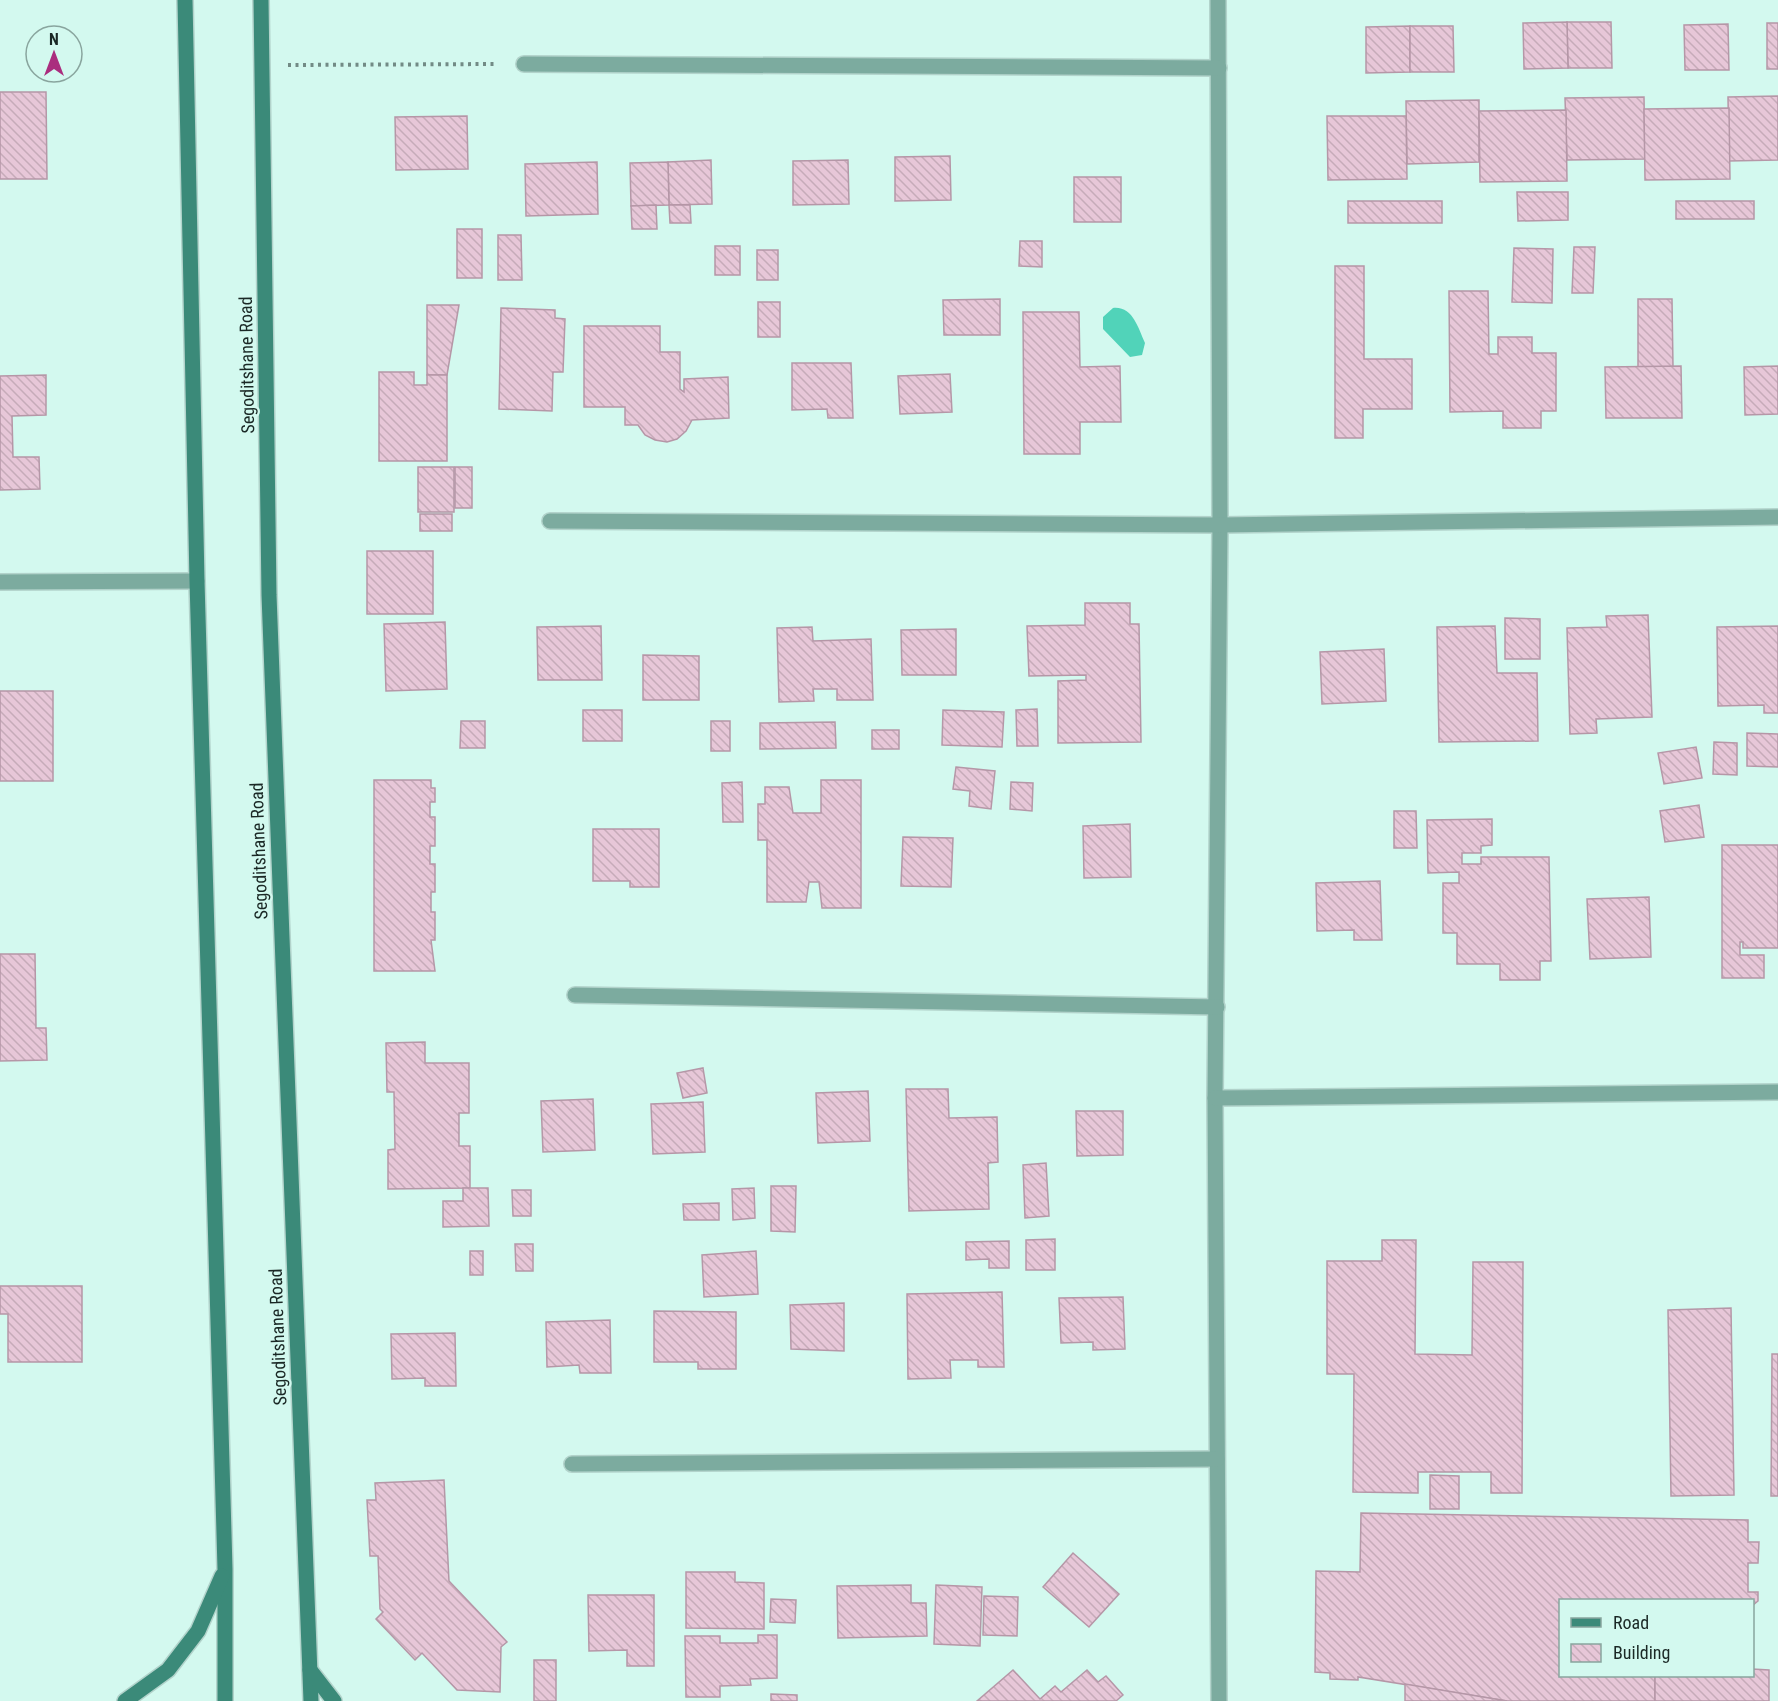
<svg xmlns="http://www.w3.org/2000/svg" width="1778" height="1701" viewBox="0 0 1778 1701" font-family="'Roboto Condensed',sans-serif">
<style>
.water{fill:#51d3b9}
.building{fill:url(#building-back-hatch);stroke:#b597a7;stroke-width:1.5}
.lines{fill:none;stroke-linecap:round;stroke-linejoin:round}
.minor-casing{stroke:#b2d3cb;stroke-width:18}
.secondary-casing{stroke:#b2d3cb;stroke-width:18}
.path{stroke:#728b85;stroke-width:4;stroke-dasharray:3 4.5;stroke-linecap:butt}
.minor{stroke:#7cab9f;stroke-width:15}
.secondary{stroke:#3b8a79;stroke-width:15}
.labels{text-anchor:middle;stroke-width:4.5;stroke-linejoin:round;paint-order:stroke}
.street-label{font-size:18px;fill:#1a2825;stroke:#d3f9ef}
</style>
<defs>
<pattern id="building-back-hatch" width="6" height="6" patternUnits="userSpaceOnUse" patternTransform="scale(1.5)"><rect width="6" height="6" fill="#e7c7d8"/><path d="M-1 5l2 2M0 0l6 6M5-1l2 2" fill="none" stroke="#c6abb9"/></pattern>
</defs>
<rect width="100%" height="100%" fill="#d3f9ef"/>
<!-- water -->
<path class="water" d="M1113,308C1133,306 1138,328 1145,343L1142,355L1130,357L1103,329V317Z"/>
<!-- building -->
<g class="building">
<path d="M1567,22H1611L1612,68H1568Z"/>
<path d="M1567,22L1568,68L1524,69L1523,23Z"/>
<rect x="1767" y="23" width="11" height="46"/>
<path d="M1728,24L1729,70H1685L1684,25Z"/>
<path d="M1410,26V72L1366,73V27Z"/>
<path d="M1410,26H1453L1454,72H1410Z"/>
<path d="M0,92H46L47,179H0Z"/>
<path d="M1778,96V160L1729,161L1728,97Z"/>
<path d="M1644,97L1645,159L1567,160L1565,98Z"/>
<path d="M1479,100V162L1407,164L1406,101Z"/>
<path d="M1729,108L1730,179L1645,180L1644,109Z"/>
<path d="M1566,110L1567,181L1480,182L1479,111Z"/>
<path d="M467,116L468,169L396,170L395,117Z"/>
<path d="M1327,116H1406L1407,179L1328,180Z"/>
<path d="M950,156L951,200L895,201V157Z"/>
<path d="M711,160L712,204L669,205L668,162Z"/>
<path d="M848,160L849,204L793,205V161Z"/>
<path d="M597,162L598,214L526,216L525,164Z"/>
<path d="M668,162L669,205L631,206L630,163Z"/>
<rect x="1074" y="177" width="47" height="45"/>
<path d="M1517,192H1568V220L1518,221Z"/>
<rect x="1348" y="201" width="94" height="22"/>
<rect x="1676" y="201" width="78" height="18"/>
<path d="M656,205L657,229H632L631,206Z"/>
<path d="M669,205H690L691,223H670Z"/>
<rect x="457" y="229" width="25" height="49"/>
<path d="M498,235H521L522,280H498Z"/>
<path d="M1020,241H1042V267L1019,266Z"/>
<rect x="715" y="246" width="25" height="29"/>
<path d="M1574,247H1595L1593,293H1572Z"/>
<path d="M1514,248L1553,249L1552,303L1512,302Z"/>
<rect x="757" y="250" width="21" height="30"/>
<path d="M1335,266H1364V359H1412V409H1363V438H1335Z"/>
<path d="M1449,291H1488L1489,354H1498V337H1532V353H1556V411H1541V428H1503V411L1450,412Z"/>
<path d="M1000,299V335H944L943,300Z"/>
<path d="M1638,299H1672L1673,367H1638Z"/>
<rect x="758" y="302" width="22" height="35"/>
<path d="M427,305H459L447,375H427Z"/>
<path d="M501,308L555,310V318L565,319L563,372H553L552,411L499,409Z"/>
<path d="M1023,312H1079L1080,367L1120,366L1121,422H1080V454H1024Z"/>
<path d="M584,326H660V352H680V389L684,392V379L728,377L729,418L692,420L686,431L677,439L667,442L655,440L645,435L638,425H625V407H584Z"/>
<path d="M792,363H851L853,418H828L827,409L792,410Z"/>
<path d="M1681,366L1682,418H1606L1605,367Z"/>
<path d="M1778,366V414L1745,415L1744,367Z"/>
<path d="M379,372H414V385H427V375H447V461H379Z"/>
<path d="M950,374L952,412L900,414L898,376Z"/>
<path d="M46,375V415L12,416L13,457H39L40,489L0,490V376Z"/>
<rect x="418" y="467" width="36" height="45"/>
<rect x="455" y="467" width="17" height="41"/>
<rect x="420" y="514" width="32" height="17"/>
<rect x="367" y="551" width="66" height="63"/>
<path d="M1085,603H1130V624H1139L1141,742L1058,743V681L1086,680V675L1029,676L1027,626L1085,625Z"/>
<path d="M1648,615L1652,717L1596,719L1597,733L1570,734L1567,628L1607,627L1606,616Z"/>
<path d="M1505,618L1540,619V659H1505Z"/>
<path d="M445,622L447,689L386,691L384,624Z"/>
<path d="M601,626L602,680H538L537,627Z"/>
<path d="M1495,626L1497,673H1537L1538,741L1439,742L1437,627Z"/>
<path d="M1778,626V713H1764V705L1718,706L1717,627Z"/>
<path d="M812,627L813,641L871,639L873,700H837V689H813L814,701L779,702L777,628Z"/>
<path d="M956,629V675H902L901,630Z"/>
<path d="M1384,649L1386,701L1322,704L1320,652Z"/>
<path d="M643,655L699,656V700H643Z"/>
<rect x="0" y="691" width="53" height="90"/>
<path d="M1037,709L1038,746H1017L1016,710Z"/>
<rect x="583" y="710" width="39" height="31"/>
<path d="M943,710L1004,712L1002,747L942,745Z"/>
<path d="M461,721H485V748H460Z"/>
<rect x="711" y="721" width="19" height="30"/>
<path d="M835,722L836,748L760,749V723Z"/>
<rect x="872" y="730" width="27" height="19"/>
<path d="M1747,733L1778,734V767L1747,766Z"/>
<path d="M1714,742L1737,743V775L1713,774Z"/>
<path d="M1696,747L1702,778L1664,784L1658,753Z"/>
<path d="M956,767L995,771L991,809L969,806L970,791L953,789Z"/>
<path d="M374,780H431V788H435V802H430V817H435V846H430V864H435V892H431V912H435V940H431L435,971H374Z"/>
<path d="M821,780H861V908H822L819,882H809L806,902H767V840H758V804H765V787H789L793,813H821Z"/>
<path d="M742,782L743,822H723L722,783Z"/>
<path d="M1011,782L1033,783L1032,811L1010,809Z"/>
<path d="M1699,805L1704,837L1665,842L1660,811Z"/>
<path d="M1394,811H1416L1417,848H1394Z"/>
<path d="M1492,819V845L1481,846V853H1462V864H1481V857H1549L1551,961H1540V980H1500V964H1457V933H1443V883H1459V872L1428,873L1427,820Z"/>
<path d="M1130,824L1131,877L1084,878L1083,826Z"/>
<path d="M593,829H659V887H630V881H593Z"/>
<path d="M903,837L953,838L951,887L901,886Z"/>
<path d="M1722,845H1778V948H1743V942H1740V955H1764V978H1722Z"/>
<path d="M1380,881L1382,940H1354V930L1317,931L1316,883Z"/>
<path d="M1649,897L1651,957L1590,959L1587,899Z"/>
<path d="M0,954H35L36,1028H46L47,1060L0,1061Z"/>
<path d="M425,1042V1063H469V1113H459V1146H470V1188L388,1189V1150L395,1149L394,1092H387L386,1043Z"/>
<path d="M703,1068L707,1093L683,1098L677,1073Z"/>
<path d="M906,1089H948L949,1118L997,1117L998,1162L988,1163L989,1209L909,1211Z"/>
<path d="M868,1091L870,1141L818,1143L816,1093Z"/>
<path d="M593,1099L595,1150L543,1152L541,1101Z"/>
<path d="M703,1102L705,1152L653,1154L651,1104Z"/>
<path d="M1076,1111H1123V1155L1077,1156Z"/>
<path d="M1046,1163L1049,1216L1025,1218L1023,1165Z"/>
<path d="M771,1186H796L795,1232L771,1231Z"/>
<path d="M463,1188H488L489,1226L443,1227V1201H463Z"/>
<path d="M754,1188L755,1218L733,1220L732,1189Z"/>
<path d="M512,1190H531V1216H513Z"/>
<path d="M719,1203V1220H684L683,1204Z"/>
<path d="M1055,1239V1270H1026V1240Z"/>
<path d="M1382,1240H1416L1415,1354L1472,1355L1473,1262H1523L1522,1493H1491V1472H1418V1493L1353,1492L1354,1374H1327V1261H1382Z"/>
<path d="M1009,1241V1268H989V1259L966,1260V1242Z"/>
<path d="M515,1244H533V1271H516Z"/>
<rect x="470" y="1251" width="13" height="24"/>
<path d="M756,1251L758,1294L704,1297L702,1255Z"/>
<path d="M0,1286H82V1362H8V1314H0Z"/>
<path d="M1002,1292L1004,1367H978V1360H950L951,1378L908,1379L907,1294Z"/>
<path d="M1123,1297L1125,1349L1093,1350V1342L1061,1343L1059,1298Z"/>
<path d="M844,1303V1351L791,1349L790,1305Z"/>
<path d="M1731,1308L1734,1495L1671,1496L1668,1310Z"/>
<path d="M654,1311L736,1312V1369H698V1362H654Z"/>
<path d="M610,1320L611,1373H580L579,1365L547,1367L546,1322Z"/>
<path d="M455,1333L456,1386H425V1378L392,1379L391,1334Z"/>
<path d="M1772,1354H1778V1496H1771Z"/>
<path d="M1430,1475L1459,1476V1509H1430Z"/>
<path d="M444,1480L449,1581L507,1642L501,1647L500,1692L457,1690L422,1653L415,1660L376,1619L383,1612L380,1609L378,1556H370L367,1500H376L375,1483Z"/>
<path d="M1361,1513L1748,1520V1542H1759L1758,1563H1748V1592H1758V1601L1752,1606V1600H1560V1676H1655V1701H1507L1358,1677V1680L1330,1679V1673L1315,1672L1316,1571L1360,1572Z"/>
<path d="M1073,1553L1119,1594L1089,1627L1043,1587Z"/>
<path d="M686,1572H735V1582L764,1583V1629L686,1628Z"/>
<path d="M911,1585V1603H926L927,1636L838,1638L837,1586Z"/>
<path d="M936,1585L982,1587L980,1646L934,1644Z"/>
<path d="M588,1595H654V1666H627V1650L589,1651Z"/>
<path d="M984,1596L1018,1597L1017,1636L983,1635Z"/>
<path d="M771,1599L796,1600L795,1623L770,1622Z"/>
<path d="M758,1635H777V1678L750,1679L751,1685L720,1686V1697H686L685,1636H720V1643H758Z"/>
<rect x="534" y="1660" width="22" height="41"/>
<path d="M1752,1669L1769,1670V1701H1655V1676H1752Z"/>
<path d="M1013,1670L1040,1699L1055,1686L1061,1692L1087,1670L1098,1682L1106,1676L1123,1695L1116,1701H977Z"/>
<path d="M1405,1684L1507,1701H1405Z"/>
<path d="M771,1694L797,1695V1701H771Z"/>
</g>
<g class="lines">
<!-- minor casing -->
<g class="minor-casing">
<g id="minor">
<path d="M1218,0L1220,525L1215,1098L1219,1701"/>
<path d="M524,64L1219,68"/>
<path d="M550,521L1220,525L1778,517"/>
<path d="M0,582L197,581"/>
<path d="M575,995L1217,1007"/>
<path d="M1215,1098L1778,1092"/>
<path d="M572,1464L1217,1459"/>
</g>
</g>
<!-- secondary casing -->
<g class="secondary-casing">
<g id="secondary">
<path d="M185,0L197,581L225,1569V1701"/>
<path d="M261,0L269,595L311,1701"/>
<path d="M310,1670L334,1701"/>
<path d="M125,1701L168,1670L198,1631L222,1576"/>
</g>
</g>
<!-- path -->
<path class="path" d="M288,65L497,64"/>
<!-- minor -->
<use href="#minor" class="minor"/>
<!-- secondary -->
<use href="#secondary" class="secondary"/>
</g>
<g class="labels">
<!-- street labels -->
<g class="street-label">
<text transform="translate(247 365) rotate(-91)" y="6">Segoditshane Road</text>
<text transform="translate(259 851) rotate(-92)" y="6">Segoditshane Road</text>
<text transform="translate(278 1337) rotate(-92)" y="6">Segoditshane Road</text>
</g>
</g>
<!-- legend -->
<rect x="1559" y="1599" width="195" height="78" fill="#d3f9ef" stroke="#89a59e" stroke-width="1.5"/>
<rect x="1571" y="1618" width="30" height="9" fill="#3b8a79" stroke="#89a59e" stroke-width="1.5"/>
<text x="1613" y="1629" font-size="18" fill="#1a2825">Road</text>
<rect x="1571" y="1644" width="30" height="18" fill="url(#building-back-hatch)" stroke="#89a59e" stroke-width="1.5"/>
<text x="1613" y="1659" font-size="18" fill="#1a2825">Building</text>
<!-- north arrow -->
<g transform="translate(54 54)"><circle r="28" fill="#d3f9ef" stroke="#89a59e" stroke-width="1.5"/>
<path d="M0-4.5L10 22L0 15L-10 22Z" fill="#aa2d7e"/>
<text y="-9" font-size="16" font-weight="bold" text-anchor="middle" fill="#1a2825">N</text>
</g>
</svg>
